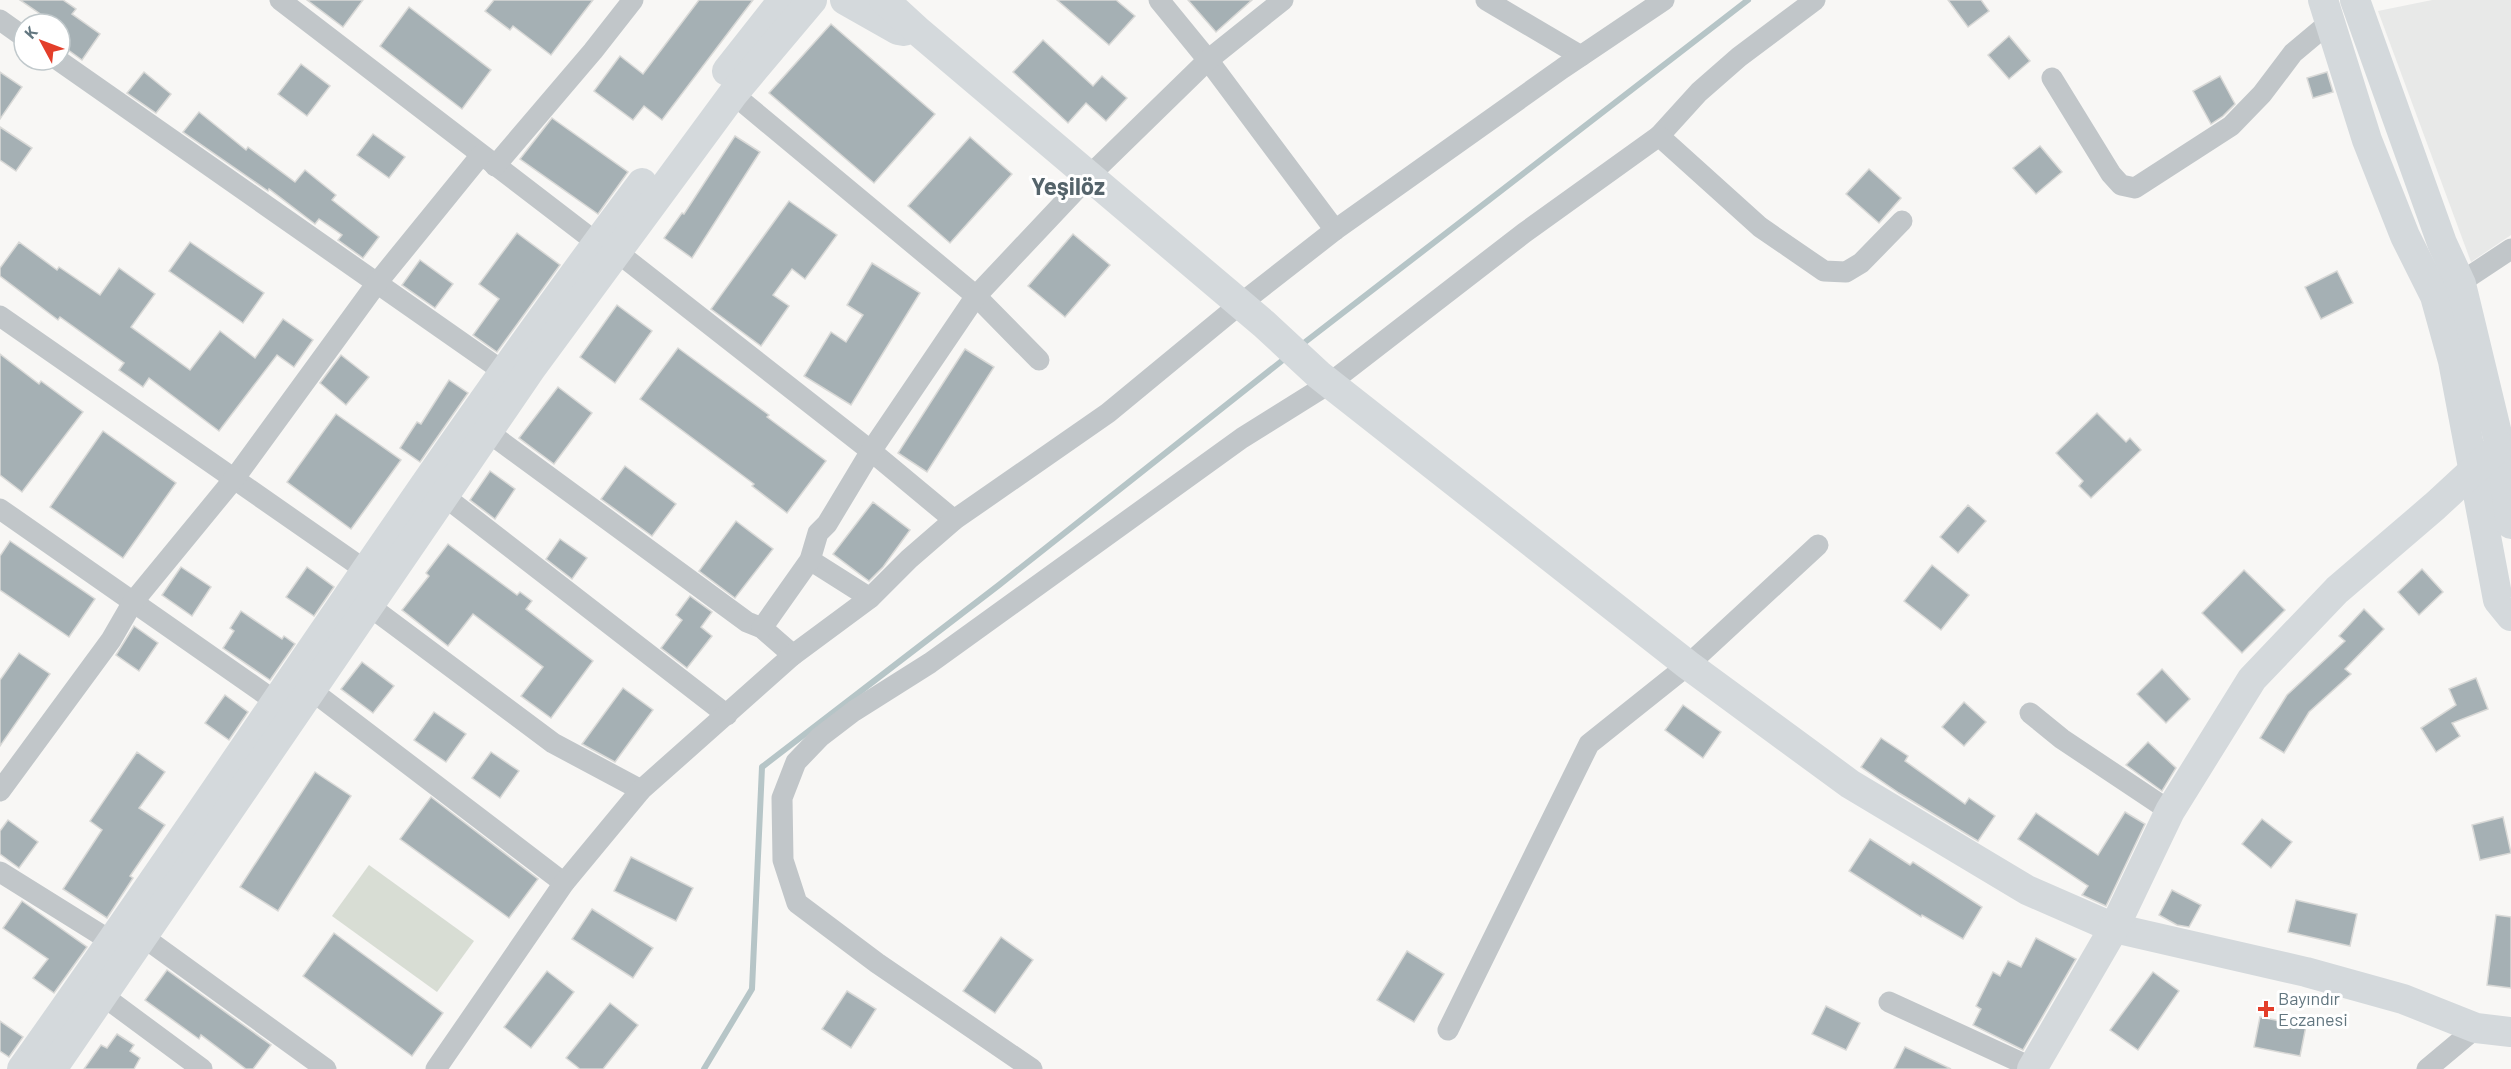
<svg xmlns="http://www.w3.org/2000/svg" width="2511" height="1069" viewBox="0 0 2511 1069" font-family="Barlow,sans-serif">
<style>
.built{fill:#e8e9e8}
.green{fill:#d8ddd4}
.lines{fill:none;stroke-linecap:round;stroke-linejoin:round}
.stream{stroke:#b6c5c7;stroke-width:6}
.building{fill:#a5b0b4;stroke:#d9d9d7;stroke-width:1.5}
.street{stroke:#c1c6c9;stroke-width:21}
.secondary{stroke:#d4d9dc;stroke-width:30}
.poi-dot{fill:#e33e2a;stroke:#fff;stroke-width:2}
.labels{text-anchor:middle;stroke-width:6;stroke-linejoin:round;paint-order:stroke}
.poi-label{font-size:18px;fill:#637780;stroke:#fff;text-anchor:start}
.district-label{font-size:24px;font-weight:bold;fill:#55646b;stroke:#fff}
</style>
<rect width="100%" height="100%" fill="#f8f7f5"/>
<!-- built -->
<path class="built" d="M2432,0H2511V235L2471,262L2378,11Z"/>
<!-- green -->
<path class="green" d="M369,865L474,941L437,992L332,916Z"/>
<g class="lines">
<!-- stream -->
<g class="stream">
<path d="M1300,346L1748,0"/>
<path d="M704,1069L752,989L762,767L999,585L1288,356"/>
</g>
</g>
<!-- building -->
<g class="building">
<path d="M20,0H63L76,9L72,14L100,34L82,60L60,44L68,33L60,27V24H55Z"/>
<path d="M307,0H363L343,27Z"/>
<path d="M494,0H593L551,55L513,26L510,30L485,11Z"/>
<path d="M699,0H753L662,120L644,106L633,120L594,91L620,56L643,74Z"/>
<path d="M1057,0H1116L1135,16L1109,45Z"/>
<path d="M1188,0H1252L1216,32Z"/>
<path d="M1948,0H1981L1989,11L1968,27Z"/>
<path d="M409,7L491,70L462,109L380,46Z"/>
<path d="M831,24L935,114L874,183L769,93Z"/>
<path d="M2009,36L2030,61L2009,79L1988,55Z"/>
<path d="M1043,40L1093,86L1102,76L1127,98L1106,121L1086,103L1068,123L1013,72Z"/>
<path d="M301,64L330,86L307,116L278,94Z"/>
<path d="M0,72L22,87L0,119Z"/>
<path d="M144,72L171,94L156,113L127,93Z"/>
<path d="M2327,72L2333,92L2313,98L2307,78Z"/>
<path d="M2220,76L2235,104L2223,116L2211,124L2193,91Z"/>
<path d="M199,112L246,150L248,147L295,182L305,170L336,195L332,200L379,237L363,258L338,240L342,235L319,219L315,224L269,189L268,191L183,132Z"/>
<path d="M552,118L628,172L598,214L520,159Z"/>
<path d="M0,127L32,148L16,171L0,160Z"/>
<path d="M373,134L405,157L389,178L357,155Z"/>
<path d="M735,136L760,152L692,258L664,238L682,213L684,214Z"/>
<path d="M970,137L1012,174L950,243L908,206Z"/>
<path d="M2040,146L2062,172L2036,194L2013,168Z"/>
<path d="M1869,169L1901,198L1879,223L1846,194Z"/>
<path d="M789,201L837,235L805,279L792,269L773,295L789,306L761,346L711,309Z"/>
<path d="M517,233L560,265L497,352L473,335L499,299L479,284Z"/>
<path d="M1073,234L1110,265L1065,317L1028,286Z"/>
<path d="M19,242L57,270L59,267L100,295L119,268L155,294L131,327L190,370L220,331L255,358L283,319L313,340L294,367L277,355L219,431L149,378L143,387L119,370L124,363L60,317L58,320L0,276V268Z"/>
<path d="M190,242L264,293L243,323L169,271Z"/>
<path d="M420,260L453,284L435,308L402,285Z"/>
<path d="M872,263L920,293L851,405L804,376L831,332L846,342L863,315L847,305Z"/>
<path d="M2337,271L2353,303L2321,319L2305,287Z"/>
<path d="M617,305L652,331L615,383L580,357Z"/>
<path d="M678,348L769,415L767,417L826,461L787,513L752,486L754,484L640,399Z"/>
<path d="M965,349L994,367L927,472L898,453Z"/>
<path d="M0,354L39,384L41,381L83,412L22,492L0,475Z"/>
<path d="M341,355L369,377L346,405L320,383Z"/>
<path d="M449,380L468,393L420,462L400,448L417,422L421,424Z"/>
<path d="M558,387L592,413L554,464L519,438Z"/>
<path d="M2097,413L2126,442L2130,438L2141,450L2091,498L2079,486L2083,481L2056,453Z"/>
<path d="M336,414L401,460L351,529L287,482Z"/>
<path d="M103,431L176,483L123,558L50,507Z"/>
<path d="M625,466L676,504L652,536L601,499Z"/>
<path d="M490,471L515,489L495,519L470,500Z"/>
<path d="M873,502L910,530L883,567L869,581L833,554Z"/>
<path d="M1968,505L1986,521L1958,553L1940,537Z"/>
<path d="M736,521L773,549L735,598L699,571Z"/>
<path d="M560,539L587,558L572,579L546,559Z"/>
<path d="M10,541L95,599L69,637L0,590V556Z"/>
<path d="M448,544L517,595L520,592L532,601L526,609L593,661L551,718L521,696L543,667L473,614L448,646L402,610L429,576L426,573Z"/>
<path d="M1932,565L1969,595L1941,630L1904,601Z"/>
<path d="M181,567L211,587L192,616L162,595Z"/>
<path d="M307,567L334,587L314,616L286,597Z"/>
<path d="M2422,569L2443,592L2419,615L2398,592Z"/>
<path d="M2244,570L2285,610L2242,653L2202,613Z"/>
<path d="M690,596L712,612L701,627L712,636L687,668L661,648L682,620L676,615Z"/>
<path d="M2364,609L2384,629L2345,669L2351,674L2309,712L2284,753L2260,738L2287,695L2345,641L2339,636Z"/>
<path d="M241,611L282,639L284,636L295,644L270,680L223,648L234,631L230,628Z"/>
<path d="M134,626L158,643L139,671L116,655Z"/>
<path d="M19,653L50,674L0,746V680Z"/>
<path d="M362,662L394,686L373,713L341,689Z"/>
<path d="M2162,669L2190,699L2166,723L2137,694Z"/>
<path d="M2476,678L2488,709L2452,723L2460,736L2436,752L2421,728L2456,705L2449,689Z"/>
<path d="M623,688L653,710L615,762L582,744Z"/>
<path d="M225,695L248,712L229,740L205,723Z"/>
<path d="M1964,702L1986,722L1964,746L1942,727Z"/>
<path d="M1683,705L1721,732L1703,758L1665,730Z"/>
<path d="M434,712L466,734L446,762L414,740Z"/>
<path d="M1881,738L1908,756L1905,761L1965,804L1969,798L1995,816L1978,841L1899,793L1861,767Z"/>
<path d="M2148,742L2176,768L2162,791L2126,765Z"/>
<path d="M137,752L165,772L139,808L165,825L130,876L133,878L107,918L63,889L102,830L90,821Z"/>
<path d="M491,752L519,771L500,798L472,778Z"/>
<path d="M315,772L351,796L278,911L240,887Z"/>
<path d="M431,797L538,879L509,918L400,839Z"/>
<path d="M2125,812L2145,824L2106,906L2082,895L2088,886L2018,839L2036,813L2098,855Z"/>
<path d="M2503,817L2511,853L2480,860L2472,825Z"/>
<path d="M2262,819L2292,842L2271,868L2242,844Z"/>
<path d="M8,820L38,842L19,868L0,854V831Z"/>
<path d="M1870,839L1910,865L1913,862L1982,907L1963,939L1922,915L1921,917L1849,871Z"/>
<path d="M631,857L693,888L676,921L614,891Z"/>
<path d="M2172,890L2201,905L2189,927L2177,925L2159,915Z"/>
<path d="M2296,900L2357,914L2350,946L2288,932Z"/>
<path d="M22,901L87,947L54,993L33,978L48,959L3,928Z"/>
<path d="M592,909L653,948L633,978L572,939Z"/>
<path d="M2496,915L2511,917V988L2487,985Z"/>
<path d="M334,933L443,1013L412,1056L303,976Z"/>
<path d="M1001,937L1033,960L995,1013L963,991Z"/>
<path d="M2036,938L2076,959L2023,1050L1973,1025L1981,1009L1976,1006L1993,972L2000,976L2008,961L2021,967Z"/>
<path d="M1407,951L1444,974L1414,1022L1377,1000Z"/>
<path d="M167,970L271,1045L253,1069H246L201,1035L199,1039L145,1000Z"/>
<path d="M547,971L574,992L531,1048L504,1027Z"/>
<path d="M2153,972L2179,991L2138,1050L2110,1030Z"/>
<path d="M847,991L876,1009L851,1048L822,1029Z"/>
<path d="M610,1003L638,1025L603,1069H580L566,1058Z"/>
<path d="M1826,1006L1860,1023L1846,1050L1812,1034Z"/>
<path d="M2260,1017L2306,1026L2300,1056L2254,1047Z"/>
<path d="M0,1021L23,1037L9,1057L0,1051Z"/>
<path d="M117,1034L134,1045L130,1051L140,1058L134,1069H84L101,1045L107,1048Z"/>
<path d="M1905,1047L1951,1069H1894Z"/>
</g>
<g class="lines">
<!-- street -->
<g class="street">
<path d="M280,0L597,243"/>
<path d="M1159,0L1208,60L1335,230"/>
<path d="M1486,0L1581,56"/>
<path d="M0,20L24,37"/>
<path d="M58,60L504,372"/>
<path d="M2052,78L2111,174L2121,185L2135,188L2231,126L2262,94L2293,53L2330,22"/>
<path d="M733,94L976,296L1039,360"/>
<path d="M1659,136L1699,92L1739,57L1815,0"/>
<path d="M495,166L593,51L633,0"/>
<path d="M617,252L871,451L954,520"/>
<path d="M2449,290L2511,249"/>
<path d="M0,316L358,565L378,575"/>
<path d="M488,432L747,622L762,628L793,655"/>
<path d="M444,496L727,715"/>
<path d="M0,509L275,701L289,707"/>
<path d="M810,560L870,598"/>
<path d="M368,605L553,743L641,790"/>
<path d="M762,628L810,560L818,533L827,524L871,451L976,296L1090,175L1208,60L1283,0"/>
<path d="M311,690L564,883"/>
<path d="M2030,713L2062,739L2170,811"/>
<path d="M0,791L111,640L133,602L234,479L377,283L481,155"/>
<path d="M0,872L122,948"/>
<path d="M142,936L326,1069"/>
<path d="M102,995L202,1069"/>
<path d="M1889,1002L2033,1068"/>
<path d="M1448,1030L1589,744L1688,665L1818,545"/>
<path d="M436,1069L564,883L641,790L793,655L870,598L909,559L954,520L1108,413L1239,305L1335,230L1563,68L1664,0"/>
<path d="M1032,1069L877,963L797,903L783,860L782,798L796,762L820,737L854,711L930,663L1242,438L1330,383L1524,233L1659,136L1760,227L1824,271L1846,272L1861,263L1902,221"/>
<path d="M2427,1069L2476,1028"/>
</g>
<!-- secondary -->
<g class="secondary">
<path d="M845,0L898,30L904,31"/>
<path d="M884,0L919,32L1264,324L1319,375L1688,665L1850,784L2027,890L2114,928L2306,972L2403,999L2476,1028L2511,1032"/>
<path d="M2323,0L2367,140L2405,236L2435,296L2453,361L2498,600L2511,616"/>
<path d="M2355,0L2442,243L2461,284L2500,446L2511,524"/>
<path d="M727,71L783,0"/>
<path d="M22,1069C231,776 425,471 642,183"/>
<path d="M52,1069L532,367L733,94L812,0"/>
<path d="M2032,1069L2114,928L2170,811L2252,679L2337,590L2435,506L2500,446"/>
</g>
</g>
<!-- markers -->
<path class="poi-dot" d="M2263 1000h6v6h6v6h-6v6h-6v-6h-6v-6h6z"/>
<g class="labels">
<!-- poi labels -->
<g class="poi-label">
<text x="2278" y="1005">Bayındır<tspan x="2278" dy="21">Eczanesi</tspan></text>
</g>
<!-- district labels -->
<g class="district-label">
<text x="1068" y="195">Yeşilöz</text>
</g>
</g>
<!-- north arrow -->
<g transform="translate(42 42) rotate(311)"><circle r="28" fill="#ffffff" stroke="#c1c9cc" stroke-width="1.5"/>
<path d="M0-4.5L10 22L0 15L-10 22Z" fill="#e33e2a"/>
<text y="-9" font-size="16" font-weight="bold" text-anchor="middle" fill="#637780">K</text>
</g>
</svg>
